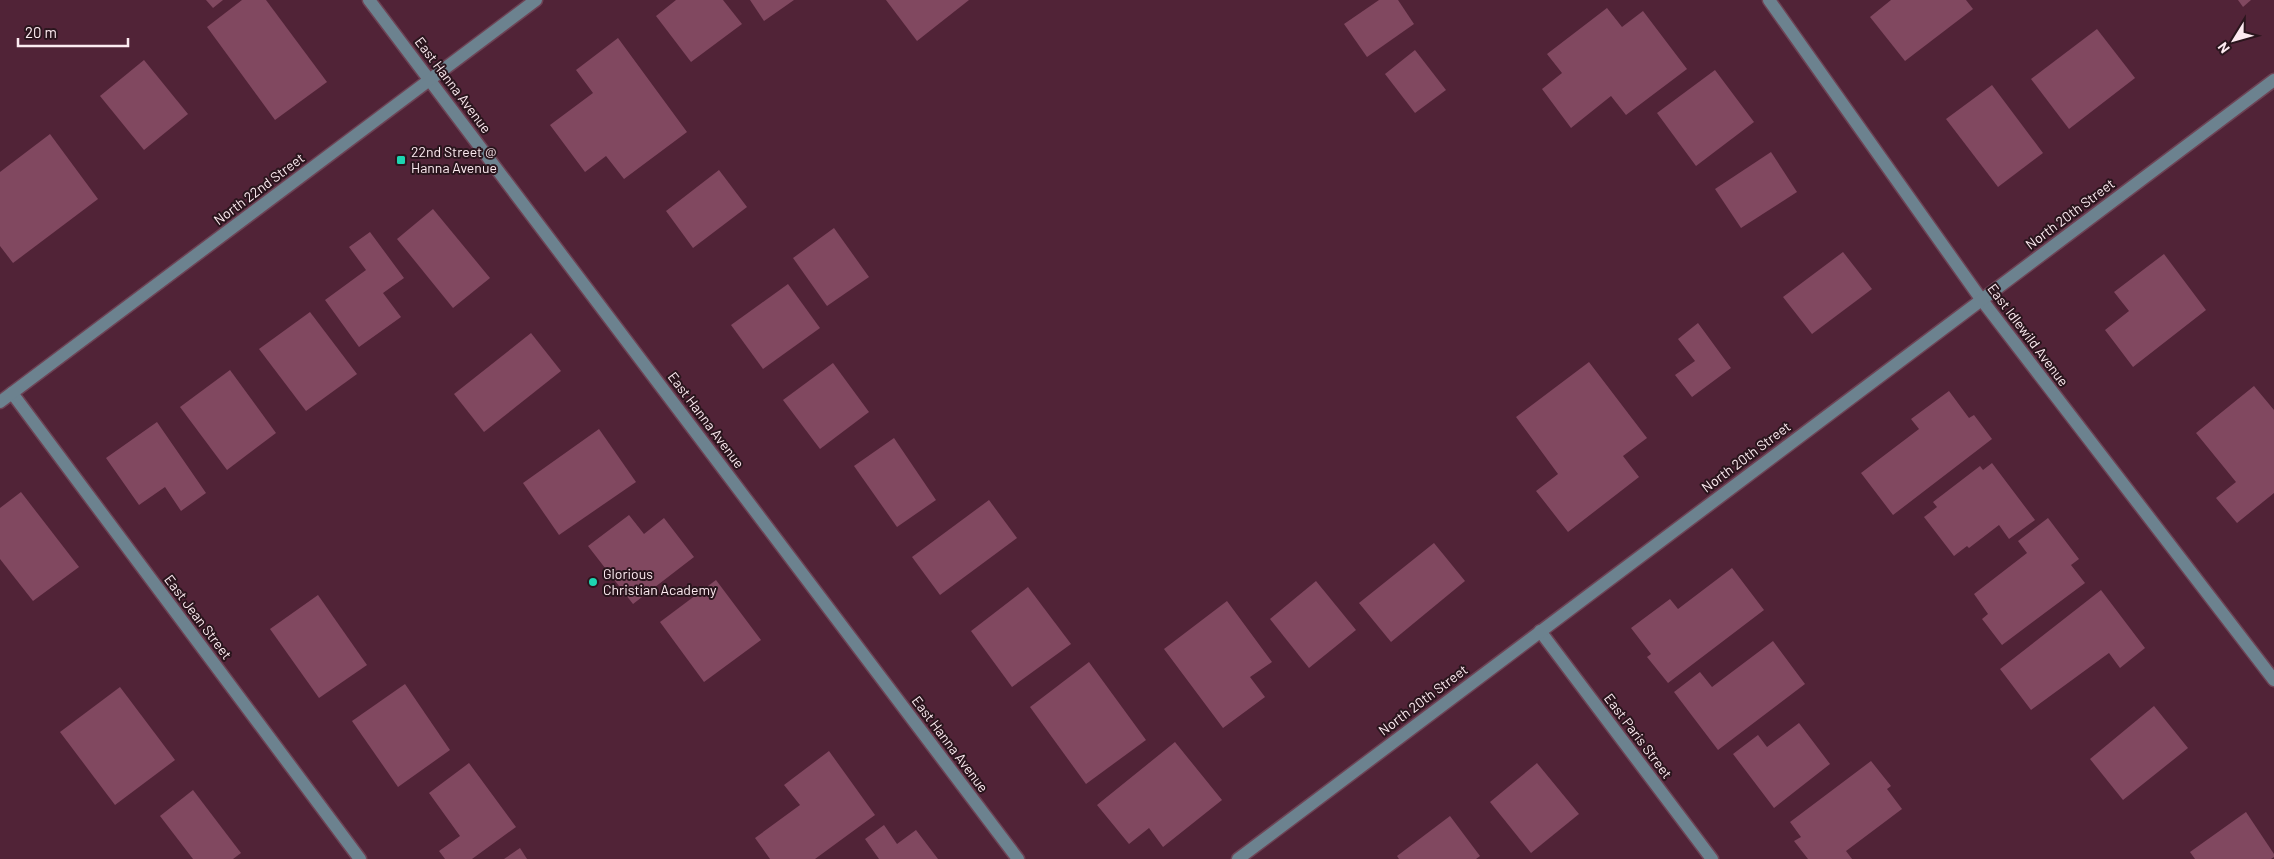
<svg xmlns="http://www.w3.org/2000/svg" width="2274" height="859" viewBox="0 0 2274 859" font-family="Barlow,sans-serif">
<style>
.building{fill:#814860}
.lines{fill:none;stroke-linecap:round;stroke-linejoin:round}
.minor-casing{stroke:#6d4355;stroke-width:15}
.minor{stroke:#6c828f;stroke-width:12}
.poi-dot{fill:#1dd5b1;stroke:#2a151d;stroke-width:2}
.labels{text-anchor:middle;stroke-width:4;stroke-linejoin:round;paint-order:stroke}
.street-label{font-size:14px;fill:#fdebf1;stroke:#2a151d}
.poi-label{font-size:14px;fill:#fdebf1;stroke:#2a151d;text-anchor:start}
</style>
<rect width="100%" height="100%" fill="#512337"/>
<!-- building -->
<g class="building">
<path d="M206,0H223L213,8Z"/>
<path d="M242,0H266L327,82L275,120L207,27Z"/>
<path d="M676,0H723L742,24L691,62L656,16Z"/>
<path d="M750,0H794L764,21Z"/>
<path d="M886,0H969L917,41Z"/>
<path d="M1379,0H1398L1414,24L1367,57L1344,24Z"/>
<path d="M1891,0H1966L1973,9L1905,61L1870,17Z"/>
<path d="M2238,0H2251L2243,7Z"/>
<path d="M1607,8L1622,27L1643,11L1687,69L1626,115L1611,96L1571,128L1542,89L1562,73L1547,54Z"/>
<path d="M2097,29L2135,78L2069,129L2031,79Z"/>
<path d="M618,38L687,132L624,179L606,156L585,172L550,125L593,93L576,70Z"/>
<path d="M1415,50L1446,90L1415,113L1385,74Z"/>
<path d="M144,60L188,114L144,150L100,96Z"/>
<path d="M1715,70L1754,122L1696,166L1657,113Z"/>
<path d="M1992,85L2043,153L1998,187L1946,119Z"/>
<path d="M50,134L98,199L13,263L0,246V172Z"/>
<path d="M1771,152L1797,192L1741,228L1715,189Z"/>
<path d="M719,170L747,207L693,248L666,211Z"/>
<path d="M433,209L490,278L453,308L397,239Z"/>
<path d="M834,228L869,277L827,306L793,258Z"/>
<path d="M370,232L404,278L383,293L401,317L359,347L325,300L366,270L349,247Z"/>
<path d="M1843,252L1872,289L1812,334L1783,297Z"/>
<path d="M2164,254L2206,310L2133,367L2105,330L2129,311L2114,292Z"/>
<path d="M788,284L820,328L763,369L731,325Z"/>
<path d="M310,312L357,374L306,411L259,349Z"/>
<path d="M1698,323L1731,368L1692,397L1675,375L1695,361L1678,339Z"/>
<path d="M531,333L561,371L484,432L454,394Z"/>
<path d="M1589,362L1647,438L1623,456L1639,477L1568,532L1536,491L1558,474L1516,417Z"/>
<path d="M833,363L869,412L820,449L783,400Z"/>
<path d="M230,370L276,433L227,470L180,407Z"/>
<path d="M2254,386L2274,410V493L2237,523L2216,498L2236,482L2196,433Z"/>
<path d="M1949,391L1969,418L1974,415L1992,439L1893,515L1861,473L1919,429L1911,419Z"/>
<path d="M157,422L206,493L181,511L165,487L139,505L106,458Z"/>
<path d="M599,429L636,482L559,535L523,483Z"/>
<path d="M894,438L936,500L897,527L854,466Z"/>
<path d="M1992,463L2035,520L2009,539L1999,525L1969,548L1967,546L1954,556L1924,517L1937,507L1933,502L1980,466L1983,470Z"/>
<path d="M21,492L79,567L33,601L0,559V508Z"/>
<path d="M989,500L1017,538L940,595L912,557Z"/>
<path d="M629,515L644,534L664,518L694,557L633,604L588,546Z"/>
<path d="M2048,518L2079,559L2071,565L2085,583L2002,645L1982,619L1988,614L1974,594L2027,553L2018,541Z"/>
<path d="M1434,543L1465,581L1391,642L1359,603Z"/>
<path d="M1732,568L1764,610L1668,683L1647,657L1651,654L1631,628L1670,599L1678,609Z"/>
<path d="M716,580L761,640L704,682L660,622Z"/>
<path d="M1316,581L1356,630L1309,668L1270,619Z"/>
<path d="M1028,587L1071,644L1012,687L971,631Z"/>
<path d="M2101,590L2145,648L2120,668L2109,653L2031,710L2000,669Z"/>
<path d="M318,595L367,665L319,698L270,629Z"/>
<path d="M1227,601L1272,662L1250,677L1265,697L1223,728L1164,649Z"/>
<path d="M1773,641L1805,684L1718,750L1674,692L1700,672L1712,687Z"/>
<path d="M1089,662L1146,740L1086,784L1030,707Z"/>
<path d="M405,684L450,750L398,787L352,721Z"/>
<path d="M120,687L175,760L115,805L60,732Z"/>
<path d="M2154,706L2188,748L2123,800L2090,759Z"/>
<path d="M1799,723L1830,764L1774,808L1733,754L1758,735L1767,747Z"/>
<path d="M1175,742L1222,800L1163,847L1149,828L1129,844L1097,805Z"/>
<path d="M829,751L875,815L815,859H770L755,838L800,805L784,785Z"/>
<path d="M1871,761L1891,786L1887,789L1902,809L1846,851L1852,859H1808L1794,841L1801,837L1790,822Z"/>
<path d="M469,763L516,827L472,859H445L439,851L460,836L429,793Z"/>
<path d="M1537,763L1579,814L1531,853L1490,802Z"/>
<path d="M193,790L241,853L233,859H193L160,816Z"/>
<path d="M2246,812L2274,854V857L2271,859H2195L2190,852Z"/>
<path d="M1450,816L1480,856L1476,859H1399L1397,856Z"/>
<path d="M884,825L897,844L916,830L938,859H879L865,839Z"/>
<path d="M520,848L527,859H504Z"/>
</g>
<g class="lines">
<!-- minor casing -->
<g class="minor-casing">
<g id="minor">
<path d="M369,0L1018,859"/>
<path d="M1769,0L1981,299L2274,680"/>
<path d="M12,393L360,859"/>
<path d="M0,402L536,0"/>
<path d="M1540,631L1712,859"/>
<path d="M1238,859L2274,80"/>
</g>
</g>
<!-- minor -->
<use href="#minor" class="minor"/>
</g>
<!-- markers -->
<g class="poi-dot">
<rect x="396" y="155" width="10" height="10" rx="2.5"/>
<circle cx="593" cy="582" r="5"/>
</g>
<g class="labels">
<!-- street labels -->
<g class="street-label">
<text transform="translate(453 85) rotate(53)" y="5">East Hanna Avenue</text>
<text transform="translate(259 189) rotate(-37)" y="5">North 22nd Street</text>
<text transform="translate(2070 214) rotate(-37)" y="5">North 20th Street</text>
<text transform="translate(2028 335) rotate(53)" y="5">East Idlewild Avenue</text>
<text transform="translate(706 420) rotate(53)" y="5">East Hanna Avenue</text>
<text transform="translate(1746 457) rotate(-37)" y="5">North 20th Street</text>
<text transform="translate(198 617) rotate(53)" y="5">East Jean Street</text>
<text transform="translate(1423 700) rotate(-37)" y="5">North 20th Street</text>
<text transform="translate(1638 736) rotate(53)" y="5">East Paris Street</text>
<text transform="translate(950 744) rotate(53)" y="5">East Hanna Avenue</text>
</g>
<!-- poi labels -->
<g class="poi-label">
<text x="411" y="157">22nd Street @<tspan x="411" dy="16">Hanna Avenue</tspan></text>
<text x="603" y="579">Glorious<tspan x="603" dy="16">Christian Academy</tspan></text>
</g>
</g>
<!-- north arrow -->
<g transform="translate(2234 40) rotate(233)" stroke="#2a151d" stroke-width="4" paint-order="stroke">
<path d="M0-4L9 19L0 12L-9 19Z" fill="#fdebf1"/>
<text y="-8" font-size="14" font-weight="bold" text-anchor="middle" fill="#fdebf1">N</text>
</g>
<!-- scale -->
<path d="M18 38v8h110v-8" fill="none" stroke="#fdebf1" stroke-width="2.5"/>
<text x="25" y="38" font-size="15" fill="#fdebf1" stroke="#2a151d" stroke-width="4" paint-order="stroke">20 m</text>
</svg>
